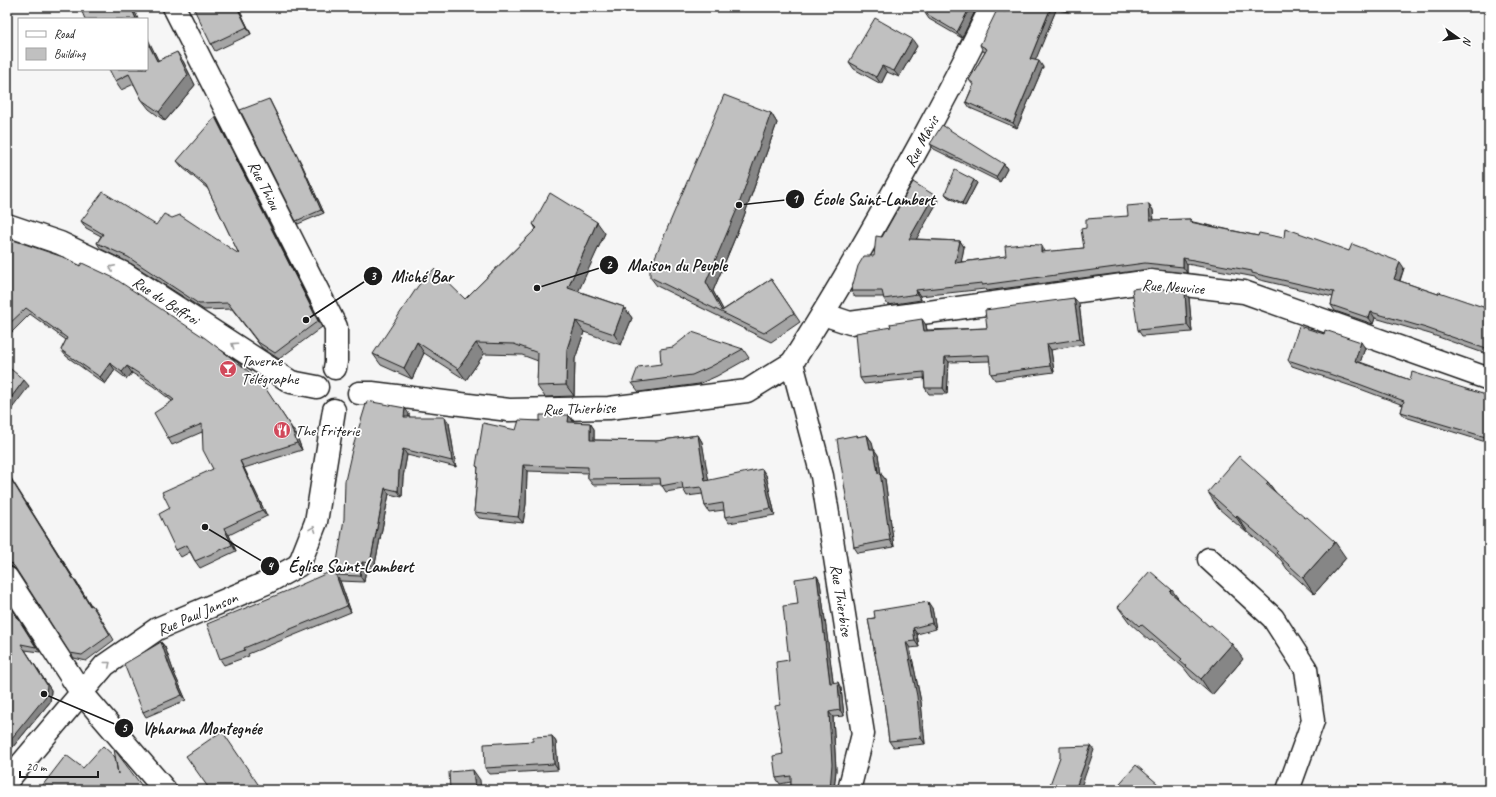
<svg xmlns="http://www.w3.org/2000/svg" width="1496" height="797" viewBox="0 0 1496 797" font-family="Caveat,sans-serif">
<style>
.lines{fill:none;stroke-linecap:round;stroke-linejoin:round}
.minor-casing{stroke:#1c1c1c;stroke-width:25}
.minor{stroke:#fff;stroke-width:22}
.wall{fill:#a5a5a5;stroke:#1c1c1c}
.shaded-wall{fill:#868686;stroke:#1c1c1c}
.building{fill:#c0c0c0;stroke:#1c1c1c}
.oneway{stroke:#999}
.labels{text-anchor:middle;stroke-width:3.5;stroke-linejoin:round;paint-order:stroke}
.street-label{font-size:16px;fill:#1c1c1c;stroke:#fff}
.poi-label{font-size:16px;fill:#1c1c1c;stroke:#fff;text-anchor:start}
.leader{fill:none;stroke:#1c1c1c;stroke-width:1.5}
.callout-dot{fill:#1c1c1c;stroke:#fff;stroke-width:1.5}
.mark-label{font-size:12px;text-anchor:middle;font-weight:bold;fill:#fff}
.callout-label{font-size:17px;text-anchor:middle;font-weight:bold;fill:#1c1c1c;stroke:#fff;stroke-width:3.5;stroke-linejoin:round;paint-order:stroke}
</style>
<rect width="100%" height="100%" fill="#f6f6f6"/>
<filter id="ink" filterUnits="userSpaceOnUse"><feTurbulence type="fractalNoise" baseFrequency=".025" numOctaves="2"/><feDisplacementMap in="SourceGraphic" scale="8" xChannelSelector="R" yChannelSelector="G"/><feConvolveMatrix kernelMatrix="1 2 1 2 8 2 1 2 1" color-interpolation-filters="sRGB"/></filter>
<g filter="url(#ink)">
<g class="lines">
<!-- minor casing -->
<g class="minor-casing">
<g id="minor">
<path d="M174,7L336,327V362L335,368"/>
<path d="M7,225L60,243L125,274L291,382L317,387"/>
<path d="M823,314L850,323L1151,281L1244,292L1489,379"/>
<path d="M359,393H372L509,410L609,408L747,391L792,363"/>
<path d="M1209,559L1273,618L1306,669L1313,721L1288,790"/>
<path d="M7,578L81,692L165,790"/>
<path d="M7,781L105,665L157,629L266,583L299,565L316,522L334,410"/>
<path d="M849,790L863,734L822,476L792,363C840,288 884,210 927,131C949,90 971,49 991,7"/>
</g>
</g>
<!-- minor -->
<use href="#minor" class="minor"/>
</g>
<!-- wall -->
<g class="wall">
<path d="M238,7L251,34L215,51L211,44Z"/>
<path d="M977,7L962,38L929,19L925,13Z"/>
<path d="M1008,7H1070L1069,12L1056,10L1035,60L1043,67L1017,128L970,108L966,102L973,85L969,80L985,52L983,51L980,45L1005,12Z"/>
<path d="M917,46L899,77L887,72L881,84L854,69L849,62Z"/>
<path d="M158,60L183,61L195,85L165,121L149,109L142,100L134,84L121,90L115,81Z"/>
<path d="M269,99L303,167L324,213L298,224L296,221Z"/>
<path d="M771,113L777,123L744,216L713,291L723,310L771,279L800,322L771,342L657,286L650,277Z"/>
<path d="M219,123L322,327L279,359L262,348L232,309L204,310L132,264L101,249L97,243L101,236L86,228L81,221L156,225L239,254L208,189L182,167L177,161Z"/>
<path d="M930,144L1004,164L1007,169L1000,182L934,149Z"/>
<path d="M977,183L965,206L948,197L945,194Z"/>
<path d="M934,195L938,201L916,239L960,241L964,247L961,262L1006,256L1041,245L1045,252L1084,248L1086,228L1128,216L1149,204L1153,210L1154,220L1190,219L1193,222L1258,236L1284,238L1349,251L1404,268L1400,281L1438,294L1489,309V355L1430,334L1375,318L1373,324L1335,311L1331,305L1333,297L1256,279L1255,277L1187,264V273L1149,269L986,291L985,289L920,296L921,300L888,305L884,299V297H855L851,291L874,256L882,237Z"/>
<path d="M533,224L605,233L578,291L624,307L632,318L621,345L584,332L575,359L574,396L545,397L537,386L538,361L522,355L484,354L466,380L424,353L412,379L381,365L373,354L465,299L536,229Z"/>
<path d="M7,238L296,434L302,450L244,468L267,516L229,535L236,551L200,568L195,561L190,552L181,557L176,550L170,508L213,469L202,432L172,445L168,438L172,401L153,386L132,373L127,379L115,370L105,384L66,356L61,350L66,340L30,314L7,337Z"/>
<path d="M1185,292L1189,298L1192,332L1142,336L1138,330Z"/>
<path d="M1074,298L1079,304L1084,344L1051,350L1054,372L995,380L991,374L990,361L949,362L947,394H929L925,388L924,378L864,384L860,378L926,325L927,330L987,328Z"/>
<path d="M673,347L743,349L749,358L717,376L699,384L639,392L632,383L661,364Z"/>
<path d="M1365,348L1360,362L1410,380L1489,396V443L1405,417L1401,412L1403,405L1363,390L1292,366L1288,360Z"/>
<path d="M409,414V417L449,423L456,467L407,455L403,477L402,497L389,494L374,569L366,568L364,582L340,581L351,612L248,654L249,656L224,665L220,659L336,572Z"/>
<path d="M569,415L573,421V422L590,423L594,429V440L656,441L698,435L702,442L708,481L766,475L775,515L729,523L725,517L724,510L709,512L705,506L703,494L687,496L683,489L666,492L661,484L593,485L588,479V473L527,471L526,504L523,523L479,518L474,512L478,468L476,466L516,430L540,421Z"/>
<path d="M857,435L858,437L867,435L872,442L873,449L878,455L881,474L885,479L894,547L858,553L854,547Z"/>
<path d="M7,473L91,605H92L96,610L114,640L86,661L74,658L17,571L13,567L7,566Z"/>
<path d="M1268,482L1275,492L1346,558L1314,594L1287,569L1281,560L1248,532L1247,533L1218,508L1208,492Z"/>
<path d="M817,576L820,582L833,682L841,688L844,716L833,717L836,770L834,790H791V782L780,784L776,778L783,754L780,705L789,660L798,604Z"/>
<path d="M1178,599L1243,659L1212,695L1191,677L1184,668L1152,640L1150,641L1129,622L1118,607Z"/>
<path d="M7,601L40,652L25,650L51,690L50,702L7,754Z"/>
<path d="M932,608L936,629L917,634L919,647L910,648L921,702L925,744L893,747L889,741L883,694L868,619Z"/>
<path d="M161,642L165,647L174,673L186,700L146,717L143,712Z"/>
<path d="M552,736L556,742L558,770L490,774L485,768L533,741Z"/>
</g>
<!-- shaded-wall -->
<g class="shaded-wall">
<path d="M131,7H133L138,19H136Z"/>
<path d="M237,7H238L251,34L247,27Z"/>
<path d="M970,7H977L962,38L957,32Z"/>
<path d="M1051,7H1053L1056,10L1034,64L1030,59Z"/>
<path d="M1065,7H1070L1069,12Z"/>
<path d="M147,37L163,70L157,61L147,41Z"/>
<path d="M912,39L917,46L899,77L894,71Z"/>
<path d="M177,52L183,61L195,85L165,121L159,112Z"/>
<path d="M1039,61L1043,67L1017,128L1013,123Z"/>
<path d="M882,66L887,72L881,84L876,77Z"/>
<path d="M269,99L303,167L324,213L321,210Z"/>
<path d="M771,113L777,123L744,216L713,291L725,313L722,311L706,282Z"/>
<path d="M215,117L219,123L322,327L318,321Z"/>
<path d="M1004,164L1007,169L1000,182L996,177Z"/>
<path d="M974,180L977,183L965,206L962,203Z"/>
<path d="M934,195L938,201L913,245L909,239Z"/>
<path d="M1149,204L1153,210L1154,226L1150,220Z"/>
<path d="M597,222L605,233L575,299L568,288Z"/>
<path d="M960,241L964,247L960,269L955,263Z"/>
<path d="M1041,245L1045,251L1046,258L1041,252Z"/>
<path d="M1183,258L1187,264V273L1183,267Z"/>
<path d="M1400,262L1404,268L1398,285L1394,279Z"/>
<path d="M916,290L920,296L921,300L917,294Z"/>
<path d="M1185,292L1189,298L1192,332L1187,325Z"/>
<path d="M1074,298L1079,304L1084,344L1080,339Z"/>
<path d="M624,307L632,318L621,345L614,334Z"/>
<path d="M1371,312L1375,318L1373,324L1369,318Z"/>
<path d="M922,319L926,325L928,336L924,331Z"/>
<path d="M576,321L584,332L575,359L574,396L566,385L567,349Z"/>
<path d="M417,342L424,353L412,379L404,368Z"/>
<path d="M1361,342L1365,348L1359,366L1355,361Z"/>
<path d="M476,343L484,354L466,380L458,369Z"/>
<path d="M1047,344L1051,350L1054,372L1050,366Z"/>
<path d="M945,357L949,362L947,394L943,388Z"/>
<path d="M110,363L115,370L105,384L100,377Z"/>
<path d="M127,366L132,373L127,379L122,372Z"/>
<path d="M24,380L29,386L7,415V403Z"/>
<path d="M266,390L296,434L302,450L297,443Z"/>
<path d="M405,408L409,414L408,423L404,417Z"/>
<path d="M569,415L573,421V429L568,422Z"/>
<path d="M445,417L449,423L456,467L452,461Z"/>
<path d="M590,423L594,429V446L590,440Z"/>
<path d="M698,435L702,442L710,488L705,481Z"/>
<path d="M867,435L872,442L875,456L870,449Z"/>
<path d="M403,449L407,455L403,477L402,497L398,491L399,471Z"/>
<path d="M874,449L878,455L881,474L885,479L894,547L890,540Z"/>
<path d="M240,461L244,468L267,516L262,510Z"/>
<path d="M523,465L527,471L526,504L523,523L518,517Z"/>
<path d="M762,469L766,475L775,515L771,508Z"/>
<path d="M7,473L9,475L94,611L90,606Z"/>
<path d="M1268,482L1279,497L1266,484Z"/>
<path d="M385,488L389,494L374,569L370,563Z"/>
<path d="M1237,516L1248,532L1247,533L1236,517Z"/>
<path d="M224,528L229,535L236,551L232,545Z"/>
<path d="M1335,542L1346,558L1314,594L1303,578Z"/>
<path d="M362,562L366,568L364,582L360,576Z"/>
<path d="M336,575L340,581L351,612L347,606Z"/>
<path d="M817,576L820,582L834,688L830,683Z"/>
<path d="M1172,590L1183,605L1170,592Z"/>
<path d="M928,602L932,608L936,629L932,623Z"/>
<path d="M913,628L917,634L919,647L915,641Z"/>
<path d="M161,642L165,647L174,673L186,700L182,695L170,668Z"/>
<path d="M906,642L910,648L921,702L925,744L921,738Z"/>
<path d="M1232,644L1243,659L1212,695L1201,679Z"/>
<path d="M25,650L51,690L50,702L7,754V744Z"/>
<path d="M838,682L841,688L844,716L840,710Z"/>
<path d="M829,712L833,717L836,770L834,790H830Z"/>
<path d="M552,736L556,742L558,770L554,764Z"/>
<path d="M1091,746L1094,750L1080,790H1075Z"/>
<path d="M473,770L480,780L481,790H475Z"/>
<path d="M1158,784L1162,790H1159L1156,786Z"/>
<path d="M82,786L85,790H79Z"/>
</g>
<!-- building -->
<g class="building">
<path d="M80,7H131L136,19H85Z"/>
<path d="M193,7H237L247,27L211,44Z"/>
<path d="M928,7H970L957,32L925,13Z"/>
<path d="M1008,7H1051L1030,59L1039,61L1013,123L966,102L974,84L969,80L987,49L980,45L998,8L1005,12Z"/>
<path d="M875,18L912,39L894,71L882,66L876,77L849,62Z"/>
<path d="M147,41L157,61L177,52L188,75L159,112L142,100L129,74L115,81L109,69H147Z"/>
<path d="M724,95L771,113L738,207L706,282L722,311L771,279L794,313L764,333L650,277V269Z"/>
<path d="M269,99L301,164L321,210L296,221L240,110Z"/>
<path d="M215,117L318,321L275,353L258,342L228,303L199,304L128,257L97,243L103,234L81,221L103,192L156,225L164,214L172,218L180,215L239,254L206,185L177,161Z"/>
<path d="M942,125L1004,164L996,177L930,144Z"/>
<path d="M955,170L974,180L962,203L945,194Z"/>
<path d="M913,182L934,195L909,239L960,241L955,263L1006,256L1005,246L1022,244L1041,245V252L1084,248L1081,229L1086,228V219L1128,216L1127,206L1149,204L1150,220L1190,219V222L1258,236L1259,233L1284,238L1285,228L1349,251L1352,244L1400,262L1394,279L1438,294L1439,292L1489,309V350L1426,328L1371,312L1369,318L1331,305L1334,292L1252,273V271L1183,258V267L1145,263L982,285V283L916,290L917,294L884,299L882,291H851L858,266L864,256H874L876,236L882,237Z"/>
<path d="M550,193L597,222L568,288L624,307L614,334L576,321L567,349L566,385L537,386L538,353L514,344L476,343L458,369L417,342L404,368L373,354L418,286L434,269L465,299L537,228L533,224Z"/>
<path d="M7,238L66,258L80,266L82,263L114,278L205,338L242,366L262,383L291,427L297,443L240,461L262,510L224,528L232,545L195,561L187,545L176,550L159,514L170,508L162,492L213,469L203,450L202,424L168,438L154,413L174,400L149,380L127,366L122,372L110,363L100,377L61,350L67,338L26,308L7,326Z"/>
<path d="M1147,287L1185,292L1187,325L1138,330L1132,289Z"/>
<path d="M1074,298L1080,339L1047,344L1050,366L991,374L989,355L945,357L943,388H925L924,372L860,378L856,333L891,327L890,324L922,319L924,331L987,328L985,310Z"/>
<path d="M1299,326L1324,334L1325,330L1361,342L1355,361L1410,380L1412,372L1489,396V438L1401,412L1404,401L1359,384L1288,360Z"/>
<path d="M692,332L743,349L710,367L692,375L632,383L638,367L661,364L660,349L673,347Z"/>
<path d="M7,366L24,380L7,403Z"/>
<path d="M367,401L405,408L404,417H445L452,461L403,449L399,471L398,491L385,488L370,563L362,562L360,576L336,575L347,606L244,648L245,650L220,659L207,624L289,590L334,570L335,574L344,519L345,481L352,450Z"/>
<path d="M540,415H569L568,422L590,423V440L656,441L698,435L705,481L762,469L771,508L725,517L723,503L705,506L701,487L683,489L682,482L661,486L660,478L588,479V467L523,465L521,497L518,517L474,512L478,467L476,466L483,423L516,430L519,420L540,421Z"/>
<path d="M857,435V437L867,435L870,449H874L878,473L880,472L890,540L854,547L837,439Z"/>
<path d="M1239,456L1268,482L1266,484L1305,518L1307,517L1335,542L1303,578L1276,553L1278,551L1237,516L1236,517L1208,492Z"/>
<path d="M7,473L90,606L92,605L110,635L82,655L70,653L14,566L9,561H7Z"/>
<path d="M1150,571L1172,590L1170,592L1209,626L1211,625L1232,644L1201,679L1180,661L1182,659L1141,624L1139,626L1118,607Z"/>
<path d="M817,576L830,683L838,682L840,710L829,712L832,764L830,790H791V776L776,778L773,756L783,754L775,706L780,705L776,662L789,660L783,606L798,604L795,579Z"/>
<path d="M7,601L36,647L21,644L47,685L46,696L7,744Z"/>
<path d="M928,602L932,623L913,628L915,641L906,642L917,696L921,738L889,741L883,694L868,619L875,618L874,611Z"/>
<path d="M161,642L170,668L182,695L143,712L124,664Z"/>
<path d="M222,731L262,790H210L186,756Z"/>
<path d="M552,736L554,764L485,768L484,744L533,741V737Z"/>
<path d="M103,746L115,757L118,774L114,749L145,790H87L82,786L79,790H39L66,755L83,768Z"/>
<path d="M1091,746L1075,790H1048L1060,757V747Z"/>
<path d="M1136,765L1158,784L1156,786L1160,790H1114Z"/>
<path d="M473,770L475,790H450L449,772Z"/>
<path d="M1359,784L1365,790H1354Z"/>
</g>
<!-- one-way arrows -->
<defs><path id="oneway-chevron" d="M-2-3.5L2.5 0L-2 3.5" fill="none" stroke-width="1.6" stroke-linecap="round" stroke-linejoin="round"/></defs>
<g class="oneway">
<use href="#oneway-chevron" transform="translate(112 268) rotate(-154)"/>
<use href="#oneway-chevron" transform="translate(234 345) rotate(-146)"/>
<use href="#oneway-chevron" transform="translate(313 529) rotate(-69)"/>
<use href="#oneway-chevron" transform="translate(108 664) rotate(-39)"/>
</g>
</g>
<!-- icons -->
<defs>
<g id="bar-disc" transform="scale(0.9)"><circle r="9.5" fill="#d1495b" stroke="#fff"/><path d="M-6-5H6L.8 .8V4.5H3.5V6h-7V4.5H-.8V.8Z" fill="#fff"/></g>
<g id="restaurant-disc" transform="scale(0.9)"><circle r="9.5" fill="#d1495b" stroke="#fff"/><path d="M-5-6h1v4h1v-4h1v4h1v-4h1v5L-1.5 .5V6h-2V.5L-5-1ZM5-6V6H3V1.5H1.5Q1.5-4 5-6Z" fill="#fff"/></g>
</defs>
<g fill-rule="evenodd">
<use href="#bar-disc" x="228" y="369"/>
<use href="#restaurant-disc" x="282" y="430"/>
</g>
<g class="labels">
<!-- street labels -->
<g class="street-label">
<text transform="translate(921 141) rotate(-62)" y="6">Rue Mâvis</text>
<text transform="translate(265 185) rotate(63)" y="6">Rue Thiou</text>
<text transform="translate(1173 286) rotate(4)" y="6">Rue Neuvice</text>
<text transform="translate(166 300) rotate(33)" y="6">Rue du Beffroi</text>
<text transform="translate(579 408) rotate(-2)" y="6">Rue Thierbise</text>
<text transform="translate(842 600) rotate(81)" y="6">Rue Thierbise</text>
<text transform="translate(197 613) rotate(-24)" y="6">Rue Paul Janson</text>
</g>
<!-- poi labels -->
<g class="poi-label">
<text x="241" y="366">Taverne<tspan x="241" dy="18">Télégraphe</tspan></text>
<text x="295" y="436">The Friterie</text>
</g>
</g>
<!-- callouts -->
<path class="leader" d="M739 205L795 199M537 288L609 265M306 320L373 276M205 527L270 566M44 694L124 728"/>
<g class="callout-dot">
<circle cx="739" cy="205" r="4"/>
<circle cx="537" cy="288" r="4"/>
<circle cx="306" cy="320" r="4"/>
<circle cx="205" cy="527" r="4"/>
<circle cx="44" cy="694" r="4"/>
<circle cx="795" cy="199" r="10"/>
<circle cx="609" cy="265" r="10"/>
<circle cx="373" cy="276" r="10"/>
<circle cx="270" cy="566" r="10"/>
<circle cx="124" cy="728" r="10"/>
</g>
<g class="mark-label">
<text x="795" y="203">1</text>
<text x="609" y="269">2</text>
<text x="373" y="280">3</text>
<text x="270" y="570">4</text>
<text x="124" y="732">5</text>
</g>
<g class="callout-label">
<text x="874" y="205">École Saint-Lambert</text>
<text x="677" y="271">Maison du Peuple</text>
<text x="422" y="282">Miché Bar</text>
<text x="351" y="572">Église Saint-Lambert</text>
<text x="202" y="734">Vpharma Montegnée</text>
</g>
<!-- margin -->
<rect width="1496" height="797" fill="none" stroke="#fff" stroke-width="24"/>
<rect x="12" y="12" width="1472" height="773" fill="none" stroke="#1c1c1c" stroke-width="1.5" filter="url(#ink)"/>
<!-- legend -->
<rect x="18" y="18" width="130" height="52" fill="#ffffff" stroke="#a4a4a4"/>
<rect x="26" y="31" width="20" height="6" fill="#ffffff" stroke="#a4a4a4"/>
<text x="54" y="38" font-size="12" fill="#1c1c1c">Road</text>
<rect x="26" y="48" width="20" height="12" fill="#c0c0c0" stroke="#a4a4a4"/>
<text x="54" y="58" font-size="12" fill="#1c1c1c">Building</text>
<!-- north arrow -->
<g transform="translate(1458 38) rotate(104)" stroke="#ffffff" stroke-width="3" paint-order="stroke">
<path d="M0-3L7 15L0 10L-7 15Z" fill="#1c1c1c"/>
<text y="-6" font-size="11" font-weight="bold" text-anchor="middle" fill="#1c1c1c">N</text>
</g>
<!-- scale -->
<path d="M20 771v6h78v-6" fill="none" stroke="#1c1c1c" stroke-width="2"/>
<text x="26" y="771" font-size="12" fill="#1c1c1c" stroke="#ffffff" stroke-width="3" paint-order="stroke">20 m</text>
</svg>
